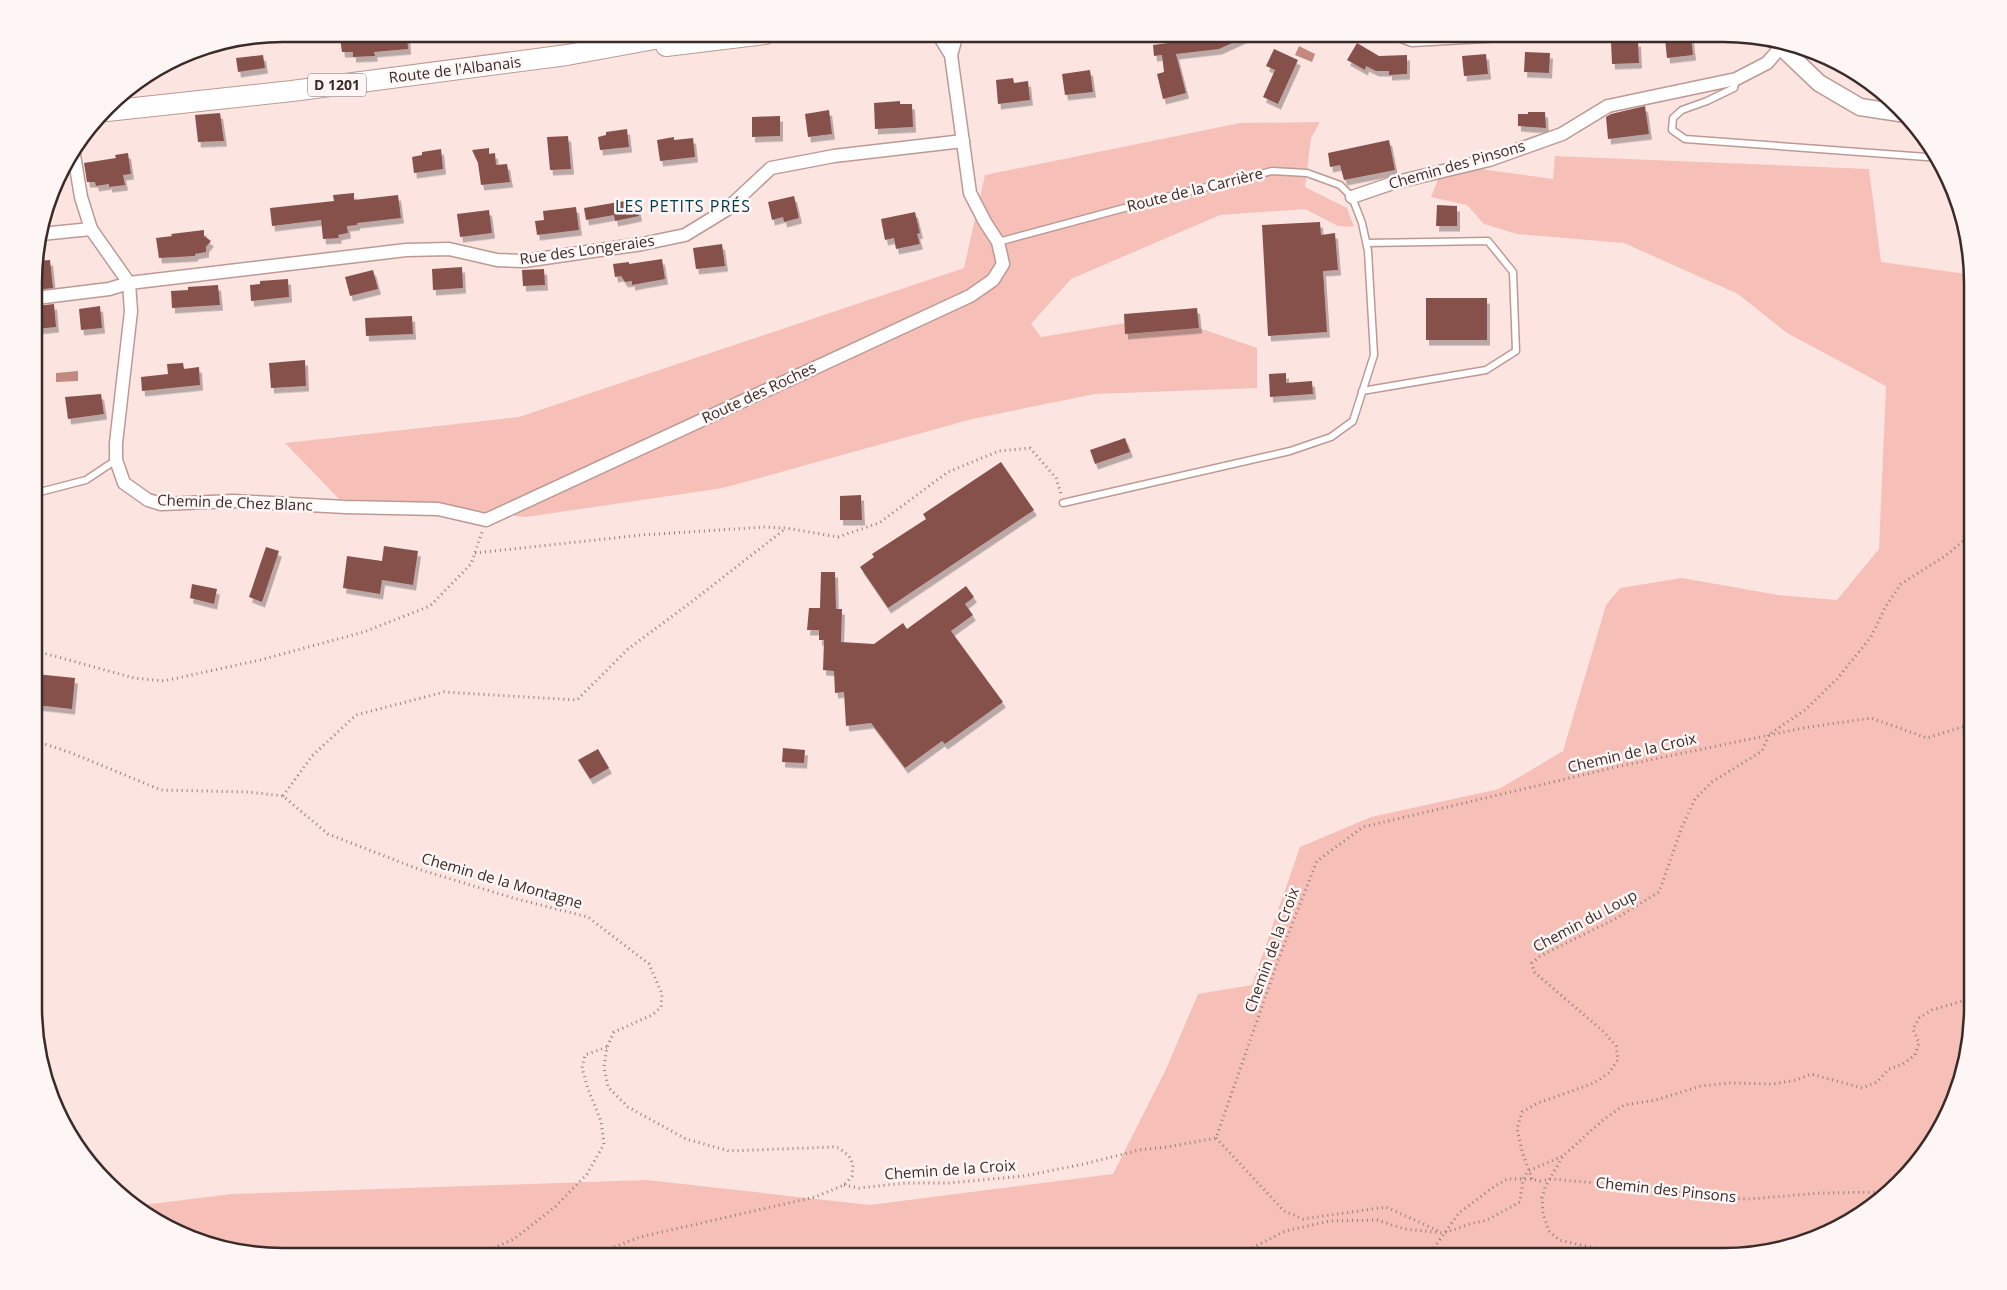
<svg xmlns="http://www.w3.org/2000/svg" width="2007" height="1290" viewBox="0 0 2007 1290" font-family="'Open Sans',sans-serif">
<style>
.green{fill:#f6c0b8}
.water{fill:#c38880}
.building{fill:#87514b;filter:url(#shadow)}
.lines{fill:none;stroke-linecap:round;stroke-linejoin:round}
.service-casing{stroke:#bd9994;stroke-width:9}
.minor-casing{stroke:#bd9994;stroke-width:15}
.tertiary-casing{stroke:#bd9994;stroke-width:19}
.primary-casing{stroke:#bd9994;stroke-width:22}
.path{stroke:#927f7c;stroke-width:3;stroke-dasharray:1 4;stroke-linecap:butt}
.service{stroke:#fff;stroke-width:6}
.minor{stroke:#fff;stroke-width:12}
.tertiary{stroke:#fff;stroke-width:16}
.primary{stroke:#fff;stroke-width:20}
.labels{text-anchor:middle;stroke-width:5;stroke-linejoin:round;paint-order:stroke}
.shield{fill:#fef6f5;stroke:#756866;stroke-width:1}
.shield-label{font-size:14px;font-weight:bold;fill:#3a2b29}
.street-label{font-size:15px;fill:#3a2b29;stroke:#fef6f5}
.neighbourhood-label{font-size:16px;letter-spacing:1px;fill:#003b4a;stroke:#fef6f5}
.rim{fill:none;stroke:#3a2b29;stroke-width:2.5}
</style>
<defs>
<filter id="shadow"><feDropShadow dx="3" dy="5.5" stdDeviation="0" flood-color="#0004"/></filter>
</defs>
<rect width="100%" height="100%" fill="#fce5e1"/>
<!-- green -->
<g class="green">
<path d="M1320,122L1311,138L1305,187L1347,208L1354,227L1338,226L1305,209L1220,215L1071,279L1031,324L1041,337L1125,323L1199,328L1257,348V388L1095,394L972,419L723,488L526,517L339,499L285,443L519,417L964,268L985,175L1240,123Z"/>
<path d="M1555,156L1869,169L1881,262L1973,275V1023L1960,1087L1931,1145L1888,1194L1848,1223L1788,1248L1740,1256H283L203,1243L145,1214L135,1206L231,1194L647,1180L870,1205L1113,1174L1166,1069L1198,994L1252,985L1300,847L1371,817L1499,789L1563,751L1606,605L1620,588L1682,578L1778,595L1837,600L1879,549L1886,386L1787,333L1738,294L1624,243L1517,234L1484,224L1467,205L1431,197L1444,164L1553,179Z"/>
</g>
<!-- water -->
<g class="water">
<path d="M1299,46L1315,54L1312,62L1295,55Z"/>
<path d="M78,371V381L56,382V373Z"/>
</g>
<!-- building -->
<g class="building">
<path d="M351,34H407L408,49L374,52L375,56L353,57V52H342L340,38L352,37Z"/>
<path d="M1205,34H1252L1219,49L1176,54L1186,93L1163,99L1157,74L1164,72L1162,55L1154,56L1153,45L1206,38Z"/>
<path d="M1691,37L1693,55L1667,58L1665,39Z"/>
<path d="M1638,41L1639,63L1612,64L1611,42Z"/>
<path d="M1357,43L1379,56L1407,55V74L1389,75V71H1376L1366,66L1365,70L1347,60Z"/>
<path d="M1274,49L1298,60L1278,104L1263,97L1275,70L1266,66Z"/>
<path d="M1525,52L1550,53L1549,73L1524,72Z"/>
<path d="M1486,54L1488,74L1464,76L1462,56Z"/>
<path d="M263,55L265,68L238,72L236,58Z"/>
<path d="M1090,70L1093,92L1065,95L1062,74Z"/>
<path d="M1013,78L1014,83L1028,81L1030,100L998,104L996,80Z"/>
<path d="M900,101V104H912L913,127L875,129L874,103Z"/>
<path d="M1645,106L1649,134L1608,139L1606,117L1611,114Z"/>
<path d="M829,110L832,134L808,137L805,114Z"/>
<path d="M1528,112H1545L1546,128L1518,126V114H1528Z"/>
<path d="M220,113L224,141L198,142L195,115Z"/>
<path d="M780,116V136L752,137V117Z"/>
<path d="M627,129L629,147L600,150L598,137L606,135V132Z"/>
<path d="M568,136L571,169L550,170L547,137Z"/>
<path d="M674,137V140L693,138L695,157L660,161L657,140Z"/>
<path d="M1389,140L1395,170L1344,180L1340,165L1330,167L1328,153Z"/>
<path d="M489,148V154L495,153L496,165L507,164L510,182L481,185L478,163L472,150Z"/>
<path d="M441,149L443,169L414,173L412,157L422,155V152Z"/>
<path d="M128,153L131,174L123,175L125,185L109,187V184L96,186L95,182H87L84,163L116,158L115,155Z"/>
<path d="M354,193V200L398,195L401,218L357,223V225L347,226L348,233L338,235L339,238L323,239L321,220L272,226L270,208L334,201L333,195Z"/>
<path d="M794,196L799,218L784,222L783,217L772,220L768,202Z"/>
<path d="M636,199L639,216L615,221L614,215L586,220L584,208Z"/>
<path d="M1437,205L1457,206V226H1436Z"/>
<path d="M576,207L579,230L537,235L535,221L544,220L543,211Z"/>
<path d="M489,210L492,233L460,237L457,214Z"/>
<path d="M915,212L920,233L917,234L920,244L896,249L894,238L885,240L881,219Z"/>
<path d="M1320,222L1321,235L1335,233L1338,270L1323,271L1327,332L1268,336L1262,225Z"/>
<path d="M204,230V236L211,241L206,247V252L195,254V256L159,258L156,238L172,236L171,234Z"/>
<path d="M722,244L725,266L696,269L693,248Z"/>
<path d="M662,259L665,279L632,285V281L625,282L621,276L615,277L613,264L629,262V264Z"/>
<path d="M50,260L53,288L36,290V261Z"/>
<path d="M462,267L463,288L433,290L432,269Z"/>
<path d="M544,269L545,285L523,286L522,270Z"/>
<path d="M373,270L378,289L350,296L345,277Z"/>
<path d="M288,279L289,297L251,301L250,285L260,284V281Z"/>
<path d="M218,285L220,305L172,308L171,291L188,290V287Z"/>
<rect x="1426" y="298" width="61" height="42"/>
<path d="M54,304L56,327L36,329V306Z"/>
<path d="M100,306L102,328L81,330L79,309Z"/>
<path d="M1197,308L1199,328L1125,334L1124,314Z"/>
<path d="M412,316L413,334L366,336L365,318Z"/>
<path d="M305,360L306,386L271,388L269,363Z"/>
<path d="M183,363L184,369L199,367L200,385L142,391L141,377L168,374L167,364Z"/>
<path d="M1286,373V383L1312,381L1313,394L1270,397L1269,374Z"/>
<path d="M101,394L104,414L68,419L65,397Z"/>
<path d="M1125,438L1130,452L1095,464L1090,450Z"/>
<path d="M1001,462L1034,510L888,608L860,567L874,557L872,554L926,519L923,514Z"/>
<path d="M861,495L862,520H840V496Z"/>
<path d="M384,546L418,551L413,585L382,580L380,594L343,588L347,556L382,561Z"/>
<path d="M266,547L279,551L262,602L249,597Z"/>
<path d="M821,572H835L836,609H842L841,642L874,644L903,623L907,629L966,586L974,597L965,604L973,615L951,631L1003,702L945,744L942,741L905,768L871,723L846,726L844,692L835,693L834,671L823,670L824,640H819V630H807L809,608H820Z"/>
<path d="M192,584L217,589L214,604L190,598Z"/>
<path d="M36,674L75,678L72,709L36,705Z"/>
<path d="M783,748L805,750L804,763L782,762Z"/>
<path d="M598,749L609,768L590,779L578,760Z"/>
</g>
<g class="lines">
<!-- service casing -->
<g class="service-casing">
<g id="service">
<path d="M1736,79L1734,88L1707,101L1682,110L1673,118L1672,130L1685,139L1940,158"/>
<path d="M998,242L1154,200L1272,171L1307,173L1340,185L1352,197L1362,223L1368,251L1374,355L1353,421L1331,437L1290,451L1063,503"/>
<path d="M1362,391L1486,370L1516,351L1513,272L1488,241L1367,243"/>
<path d="M36,493L86,480L116,460"/>
</g>
</g>
<!-- minor casing -->
<g class="minor-casing">
<g id="minor">
<path d="M1396,34L1412,40L1520,34"/>
<path d="M951,55L957,34"/>
<path d="M74,155L81,197L91,229L129,283L131,311L116,443V460L124,483L148,500L161,504L234,501L345,507L438,509L486,520L970,296L993,280L1003,264L998,242L985,222L970,193L951,55L938,34"/>
<path d="M1352,197L1393,183L1489,160L1562,134L1608,106L1736,79L1767,63L1781,47"/>
<path d="M41,234L91,229"/>
<path d="M36,298L109,289L129,283L406,250L449,249L497,260L524,261L642,244L685,235L726,210L771,168L834,156L963,141"/>
</g>
</g>
<!-- tertiary casing -->
<g class="tertiary-casing">
<path id="tertiary" d="M1777,43L1819,83L1860,107L1906,114"/>
</g>
<!-- primary casing -->
<g class="primary-casing">
<g id="primary">
<path d="M666,46L765,34"/>
<path d="M107,111L292,91L567,55L682,34"/>
</g>
</g>
<!-- path -->
<g class="path">
<path d="M475,553L642,535L765,527L786,528L838,537L879,523L948,472L999,451L1030,448L1056,478L1061,494"/>
<path d="M36,651L134,678L164,681L260,660L364,632L430,606L471,564L482,532"/>
<path d="M1771,733L1805,710L1837,679L1871,637L1886,606L1901,584L1945,556L1973,533"/>
<path d="M36,741L69,752L161,790L249,792L283,796L328,834L418,869L513,898L588,917L649,964L662,994L661,1007L652,1015L614,1032L607,1047L604,1067L608,1087L628,1107L686,1139L729,1151L833,1147L839,1148L849,1156L853,1164L852,1176L844,1185L815,1197L640,1237L591,1256"/>
<path d="M36,754L43,743"/>
<path d="M283,796L312,756L356,715L444,692L577,700L628,649L690,603L785,529"/>
<path d="M1216,1138L1284,1211L1303,1219L1386,1207L1441,1232"/>
<path d="M1532,1179L1522,1151L1517,1129L1522,1112L1538,1103L1594,1083L1610,1072L1618,1059L1616,1046L1604,1032L1534,972L1532,963L1540,956L1615,919L1659,892L1682,827L1695,799L1712,782L1762,751L1769,735"/>
<path d="M844,1185L859,1188L906,1183H949L1024,1176L1084,1164L1139,1150L1167,1147L1216,1138L1280,955L1317,861L1363,827L1616,767L1803,728L1871,718L1927,738L1969,725L1973,726"/>
<path d="M144,1214H145"/>
<path d="M475,1256L514,1239L556,1206L587,1174L604,1144L601,1121L588,1089L582,1068L585,1055L607,1047"/>
<path d="M1247,1256L1250,1249L1285,1231L1330,1221L1377,1220L1405,1229L1444,1233L1470,1224L1487,1220L1520,1202L1523,1179L1528,1171L1563,1156"/>
<path d="M1428,1256L1459,1213L1492,1188L1507,1179H1532L1540,1181L1551,1179L1630,1186L1718,1198L1750,1199L1821,1193L1890,1192"/>
<path d="M1614,1256L1599,1249L1559,1240L1549,1231L1543,1214L1542,1198L1545,1187L1563,1156L1603,1120L1624,1105L1656,1100L1701,1086L1729,1083L1773,1084L1796,1080L1811,1074L1862,1088L1877,1082L1889,1069L1903,1064L1915,1055L1919,1043L1913,1029L1919,1018L1932,1010L1973,998"/>
</g>
<!-- service -->
<use href="#service" class="service"/>
<!-- minor -->
<use href="#minor" class="minor"/>
<!-- tertiary -->
<use href="#tertiary" class="tertiary"/>
<!-- primary -->
<use href="#primary" class="primary"/>
</g>
<g class="labels">
<!-- shield labels -->
<rect class="shield" x="308" y="73.5" width="58" height="23" rx="4"/>
<g class="shield-label">
<text x="337" y="90">D 1201</text>
</g>
<!-- street labels -->
<g class="street-label">
<text transform="translate(455 70) rotate(-7)" y="5">Route de l'Albanais</text>
<text transform="translate(1457 165) rotate(-16)" y="5">Chemin des Pinsons</text>
<text transform="translate(1195 190) rotate(-14)" y="5">Route de la Carrière</text>
<text transform="translate(587 250) rotate(-8)" y="5">Rue des Longeraies</text>
<text transform="translate(759 393) rotate(-25)" y="5">Route des Roches</text>
<text transform="translate(235 503) rotate(2)" y="5">Chemin de Chez Blanc</text>
<text transform="translate(1632 753) rotate(-13)" y="5">Chemin de la Croix</text>
<text transform="translate(502 881) rotate(16)" y="5">Chemin de la Montagne</text>
<text transform="translate(1585 921) rotate(-28)" y="5">Chemin du Loup</text>
<text transform="translate(1272 950) rotate(-70)" y="5">Chemin de la Croix</text>
<text transform="translate(950 1170) rotate(-4)" y="5">Chemin de la Croix</text>
<text transform="translate(1666 1190) rotate(6)" y="5">Chemin des Pinsons</text>
</g>
<!-- neighbourhood labels -->
<g class="neighbourhood-label">
<text x="683" y="212">LES PETITS PRÉS</text>
</g>
</g>
<!-- crop -->
<path d="M0 0H2007V1290H0ZM283 42H1723A241 241 0 0 1 1964 283V1007A241 241 0 0 1 1723 1248H283A241 241 0 0 1 42 1007V283A241 241 0 0 1 283 42Z" fill="#fef6f5" fill-rule="evenodd"/>
<path class="rim" d="M283 42H1723A241 241 0 0 1 1964 283V1007A241 241 0 0 1 1723 1248H283A241 241 0 0 1 42 1007V283A241 241 0 0 1 283 42Z"/>
</svg>
